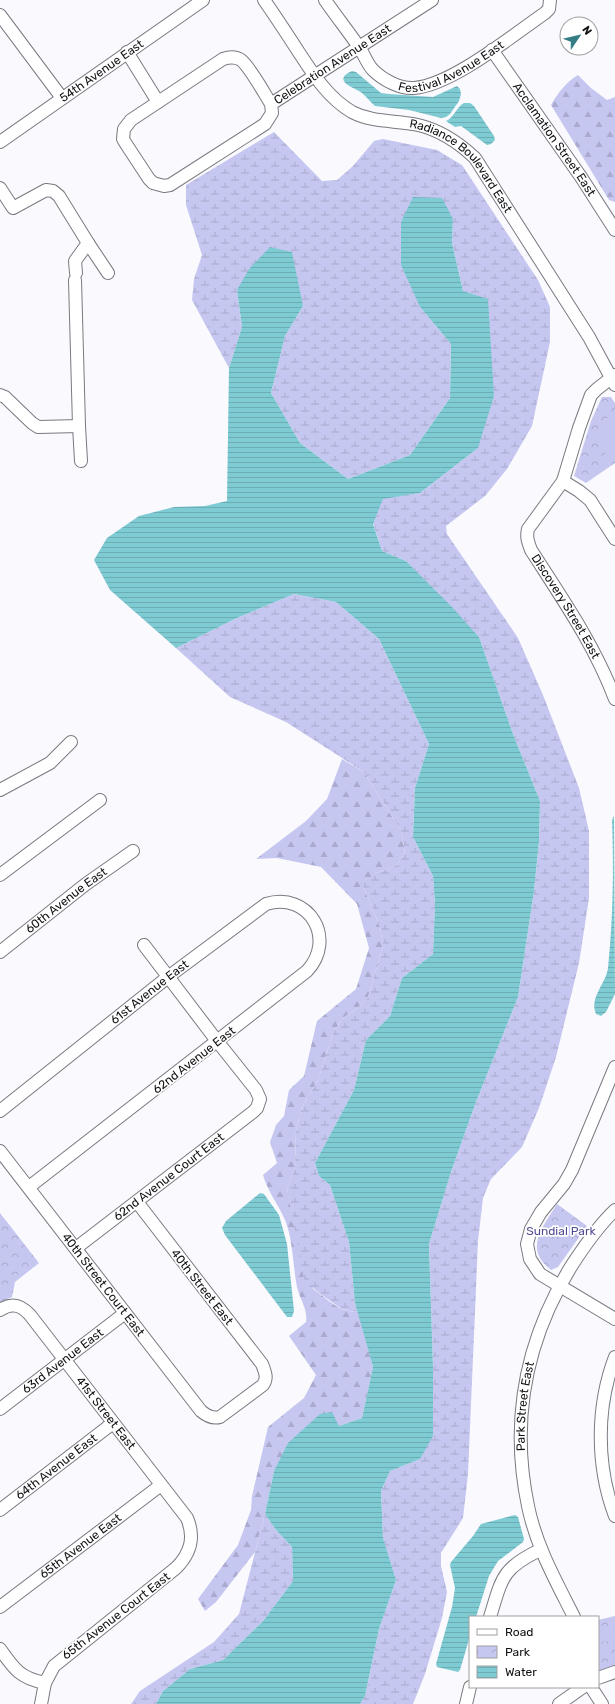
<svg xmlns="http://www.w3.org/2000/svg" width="615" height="1704" viewBox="0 0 615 1704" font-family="Rubik,sans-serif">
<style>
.forest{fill:url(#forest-firs)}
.wetland{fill:url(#wetland-marsh)}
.park{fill:url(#park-crowns)}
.garden{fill:#c6c7f0}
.water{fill:url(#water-rules)}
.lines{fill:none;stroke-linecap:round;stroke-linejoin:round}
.minor-casing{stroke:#797a80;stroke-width:14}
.minor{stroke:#fff;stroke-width:12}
.labels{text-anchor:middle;stroke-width:3.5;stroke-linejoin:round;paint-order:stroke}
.street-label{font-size:12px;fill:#111114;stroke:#fff}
.park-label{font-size:12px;fill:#524d90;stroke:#fff}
</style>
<defs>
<pattern id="forest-firs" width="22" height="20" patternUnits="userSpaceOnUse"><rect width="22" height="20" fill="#c6c7f0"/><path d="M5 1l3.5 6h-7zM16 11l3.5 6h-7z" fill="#a9aacd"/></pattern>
<pattern id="wetland-marsh" width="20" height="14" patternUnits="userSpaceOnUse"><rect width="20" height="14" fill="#c6c7f0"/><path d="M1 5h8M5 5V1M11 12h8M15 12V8" fill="none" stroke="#a9aacd"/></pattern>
<pattern id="park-crowns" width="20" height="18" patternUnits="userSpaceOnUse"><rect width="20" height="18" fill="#c6c7f0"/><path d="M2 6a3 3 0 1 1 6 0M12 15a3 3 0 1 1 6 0" fill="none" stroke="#a9aacd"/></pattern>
<pattern id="water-rules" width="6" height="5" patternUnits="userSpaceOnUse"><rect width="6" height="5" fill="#7fcbd3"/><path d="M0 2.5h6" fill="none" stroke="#6dadb4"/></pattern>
</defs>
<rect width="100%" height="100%" fill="#f9f9fe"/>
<!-- forest -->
<g class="forest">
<path d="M578,75L591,88L607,100L615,97V202L609,200L551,105C558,93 566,82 578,75Z"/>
<path d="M342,759L364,772L401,831L405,852L397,865L376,873L364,888L380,927L383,946L368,997L359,1007L343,1018L333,1033L318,1080L302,1107L296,1130L295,1168L287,1188L293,1217L313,1289C327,1298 340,1314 358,1311L373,1367L362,1418L339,1426L274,1471L265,1514L255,1552L216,1602L205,1611L198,1599L238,1545L251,1510L252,1496L268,1427L304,1398L316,1375L289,1336L306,1322C308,1309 300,1300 297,1287C293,1267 293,1239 285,1220C278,1204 268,1192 263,1175L277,1163L270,1142L276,1125L284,1116L289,1090L304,1076L317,1021L356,989L369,948L357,904L321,867L277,858L256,859L306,821L327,799Z"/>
</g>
<!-- wetland -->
<g class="wetland">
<path d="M274,132L322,181L337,180L353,166L374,141L383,139L437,150L462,165L538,280L550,307V342L532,426L507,469L485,496L446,526L447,534L518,638L543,695L579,788L589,831V898L579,963L556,1057L539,1108L522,1147L491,1179L483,1198L478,1241L468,1474L463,1518L441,1553V1566L447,1592L442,1618L425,1674L413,1704H360L365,1696L379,1629L396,1580L383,1539L381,1491L390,1471L420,1459L433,1367L429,1244L451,1172L476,1102L518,997L534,891L539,841L540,801L513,734L479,637L406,561L382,551L373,523L383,498L420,493L478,448L463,291L452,243L453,219L420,307L451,344L450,398L410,455L348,479L300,443L271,393L285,336L303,306L237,290L242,327L229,368L192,300L194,279L202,255L186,205V185Z"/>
<path d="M294,594L336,602L379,639L429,744L415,788L413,837L433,876L435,904L433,954L402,978L390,1016L366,1040L354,1090L315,1163L319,1176L330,1185L349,1242L355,1303L358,1311C343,1313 337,1305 326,1298C318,1292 311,1287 304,1279L287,1188L295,1168L296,1130L302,1107L318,1080L333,1033L343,1018L359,1007L368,997L383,946L380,927L364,888V882L376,873L397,865L405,852L401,831L364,772L286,722L230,697L176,648L237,618Z"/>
<path d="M265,1514L276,1530L292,1547L293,1581L263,1621L223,1660L190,1669L163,1691L156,1704H131L140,1691L214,1642L239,1614Z"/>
</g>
<!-- park -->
<g class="park">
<path d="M602,397H611L615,403V463L586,483L574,476L591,421Z"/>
<path d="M557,1204L587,1226L558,1267L551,1270C523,1249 543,1227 557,1204Z"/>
<path d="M0,1213L39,1263L15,1282L12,1297L0,1302Z"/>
<path d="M615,1616V1666L598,1671V1620Z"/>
</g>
<!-- garden -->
<g class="garden">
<path d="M613,415L615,416V451L608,456C591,440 593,425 613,415Z"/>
<path d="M615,1626V1640L603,1642L600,1628Z"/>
</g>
<!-- water -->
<g class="water">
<path d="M352,71L356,72L381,93L389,94L433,97L457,86L460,89L461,94L459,101L450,114L446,117L441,118L409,110L375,106C370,102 367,97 362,93C356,88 330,81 352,71Z"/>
<path d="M464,103H470L474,106L494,136L495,140L491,144L487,145L461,126L455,127L446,121C455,117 456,107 464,103Z"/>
<path d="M413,197L442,198L453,219L452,243L463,291L488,299L494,396L478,448L420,493L383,499L373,524L382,551L406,561L452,607L479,637L513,734L540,801L539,841L534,891L518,997L476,1102L451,1172L429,1244L433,1367V1436L420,1459L390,1471L381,1491L383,1538L396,1580L379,1629L365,1696L360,1704H156L163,1691L190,1669L223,1660L263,1621L293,1581L292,1547L276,1530L265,1514L274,1471L288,1443L320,1414L332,1412L339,1426L362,1418L373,1367L355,1303L349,1242L330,1185L319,1176L315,1163L354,1090L366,1040L390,1016L402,978L433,954L435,904L433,876L413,837L415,788L429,744L379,639L336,602L294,594L237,618L176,648L110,590L94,560L107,538L139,516L174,507L205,506L227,501L229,368L242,327L237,290L249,269L270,247L292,252L303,306L285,336L271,393L300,443L348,479L410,455L450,398L451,344L420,307L401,265V222Z"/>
<path d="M614,816L615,994L606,1012L601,1016L596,1014C589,997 606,984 608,968C613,919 614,870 612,820Z"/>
<path d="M260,1193L264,1194L279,1215L287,1244L294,1311L292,1317H287L225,1235L222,1228L226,1221Z"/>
<path d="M515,1515L518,1517L524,1539L523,1542L498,1561L489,1576L476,1617H470V1636L460,1670L458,1672L437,1667L436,1664L452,1607L455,1588L450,1565L451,1562L473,1536L481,1524Z"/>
</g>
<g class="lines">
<!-- minor casing -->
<g class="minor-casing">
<g id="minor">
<path id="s1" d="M264,0C276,17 287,34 298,51C313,74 328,98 352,112C373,123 396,120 418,125C440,130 458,142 475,158L589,337L615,385"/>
<path id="s2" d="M325,0C336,16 348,31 359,47C364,54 367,64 373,70C383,80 400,89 414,88C452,85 513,35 545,13L549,9L550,0"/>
<path d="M0,15L62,98"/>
<path id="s3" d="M492,50L581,177L615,230"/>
<path d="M127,52L158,102"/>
<path id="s4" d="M271,104C264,93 250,67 241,60C235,56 229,57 223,59L131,120L124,129L123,139L126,144L149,179L153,183L164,186L170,185L265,124L272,113L271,104L432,0"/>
<path id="s5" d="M0,142L203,0"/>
<path d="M0,188L13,208L46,190L53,191L59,196L88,243L75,261L76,273"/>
<path d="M88,243L108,273"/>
<path id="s6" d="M615,375L597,389L591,395L579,428L563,481L528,529C526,537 528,542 531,550C563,600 594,644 615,699"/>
<path d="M0,395L5,397L32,423L38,427L79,426L75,280"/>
<path d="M79,426L81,461"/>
<path d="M563,481L579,491L590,500L615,539"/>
<path d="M0,790L50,763L71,742"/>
<path d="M0,875L100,800"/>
<path id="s7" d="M0,952L86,884L133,851"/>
<path d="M615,1067L572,1170L564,1184L541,1212L531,1229L527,1244L530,1259L540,1274L615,1319"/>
<path id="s8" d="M0,1111L168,977L266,904C309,891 337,939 307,971L29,1187"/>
<path id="s9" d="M0,1151L201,1411C207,1416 213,1419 220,1417L263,1385C268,1378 265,1372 262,1364L137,1202"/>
<path id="s10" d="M76,1248L253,1112L257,1108L260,1099L256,1090L217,1041L144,945"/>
<path id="s11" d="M0,1310C12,1302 21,1305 30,1315L187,1518C195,1537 191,1553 176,1568L54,1666L45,1683L41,1704"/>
<path d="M615,1357C596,1407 596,1466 615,1516"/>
<path id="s12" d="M0,1409L125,1313"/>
<path id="s13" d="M0,1510L113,1423"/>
<path id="s14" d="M0,1607L161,1485"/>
<path d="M490,1617C502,1578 502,1568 540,1550"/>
<path id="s15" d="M574,1617C556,1581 536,1546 528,1506C510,1420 526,1339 572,1265C585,1245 598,1226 615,1210"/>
<path d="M0,1649C14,1669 20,1678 45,1683"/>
<path d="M598,1678L615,1672"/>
<path d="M591,1687L602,1704"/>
<path d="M466,1704L470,1687"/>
<path d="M559,1704L583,1687"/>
</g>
</g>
<!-- minor -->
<use href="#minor" class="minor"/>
</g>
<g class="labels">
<!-- street labels -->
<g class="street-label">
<text dy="4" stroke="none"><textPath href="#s2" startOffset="173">Festival Avenue East</textPath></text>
<text dy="4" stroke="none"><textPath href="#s4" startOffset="483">Celebration Avenue East</textPath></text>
<text dy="4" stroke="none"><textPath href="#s5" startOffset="124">54th Avenue East</textPath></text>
<text dy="4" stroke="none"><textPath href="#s3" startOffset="109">Acclamation Street East</textPath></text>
<text dy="4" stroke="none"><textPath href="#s1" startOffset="272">Radiance Boulevard East</textPath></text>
<text dy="4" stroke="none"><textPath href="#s6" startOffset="269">Discovery Street East</textPath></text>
<text dy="4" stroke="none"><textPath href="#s7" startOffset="84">60th Avenue East</textPath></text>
<text dy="4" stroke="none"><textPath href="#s8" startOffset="191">61st Avenue East</textPath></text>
<text transform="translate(194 1060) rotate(-38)" y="4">62nd Avenue East</text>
<text dy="4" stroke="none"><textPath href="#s10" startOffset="117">62nd Avenue Court East</textPath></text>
<text dy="4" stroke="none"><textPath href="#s9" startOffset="169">40th Street Court East</textPath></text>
<text transform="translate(202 1287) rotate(52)" y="4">40th Street East</text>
<text dy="4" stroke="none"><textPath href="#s12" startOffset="79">63rd Avenue East</textPath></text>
<text dy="4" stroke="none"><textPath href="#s15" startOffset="221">Park Street East</textPath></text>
<text dy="4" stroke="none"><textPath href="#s11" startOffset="158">41st Street East</textPath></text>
<text dy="4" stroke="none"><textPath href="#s13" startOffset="71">64th Avenue East</textPath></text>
<text dy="4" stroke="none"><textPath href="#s14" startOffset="101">65th Avenue East</textPath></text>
<text transform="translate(116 1616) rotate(-38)" y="4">65th Avenue Court East</text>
</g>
<!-- park labels -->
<g class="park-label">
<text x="561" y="1235">Sundial Park</text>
</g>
</g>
<!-- legend -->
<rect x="469" y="1616" width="130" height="72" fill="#ffffff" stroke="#a0a0a1"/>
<rect x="477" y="1629" width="20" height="6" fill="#ffffff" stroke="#a0a0a1"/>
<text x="505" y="1636" font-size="12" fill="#111114">Road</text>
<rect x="477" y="1646" width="20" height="12" fill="url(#park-crowns)" stroke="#a0a0a1"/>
<text x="505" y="1656" font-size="12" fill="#111114">Park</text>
<rect x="477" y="1666" width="20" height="12" fill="url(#water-rules)" stroke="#a0a0a1"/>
<text x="505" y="1676" font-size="12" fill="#111114">Water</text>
<!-- north arrow -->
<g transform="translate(579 36) rotate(55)"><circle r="19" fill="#ffffff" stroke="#a0a0a1"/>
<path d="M0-3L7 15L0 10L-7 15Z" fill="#357d84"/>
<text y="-6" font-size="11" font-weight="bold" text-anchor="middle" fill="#111114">N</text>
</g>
</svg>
